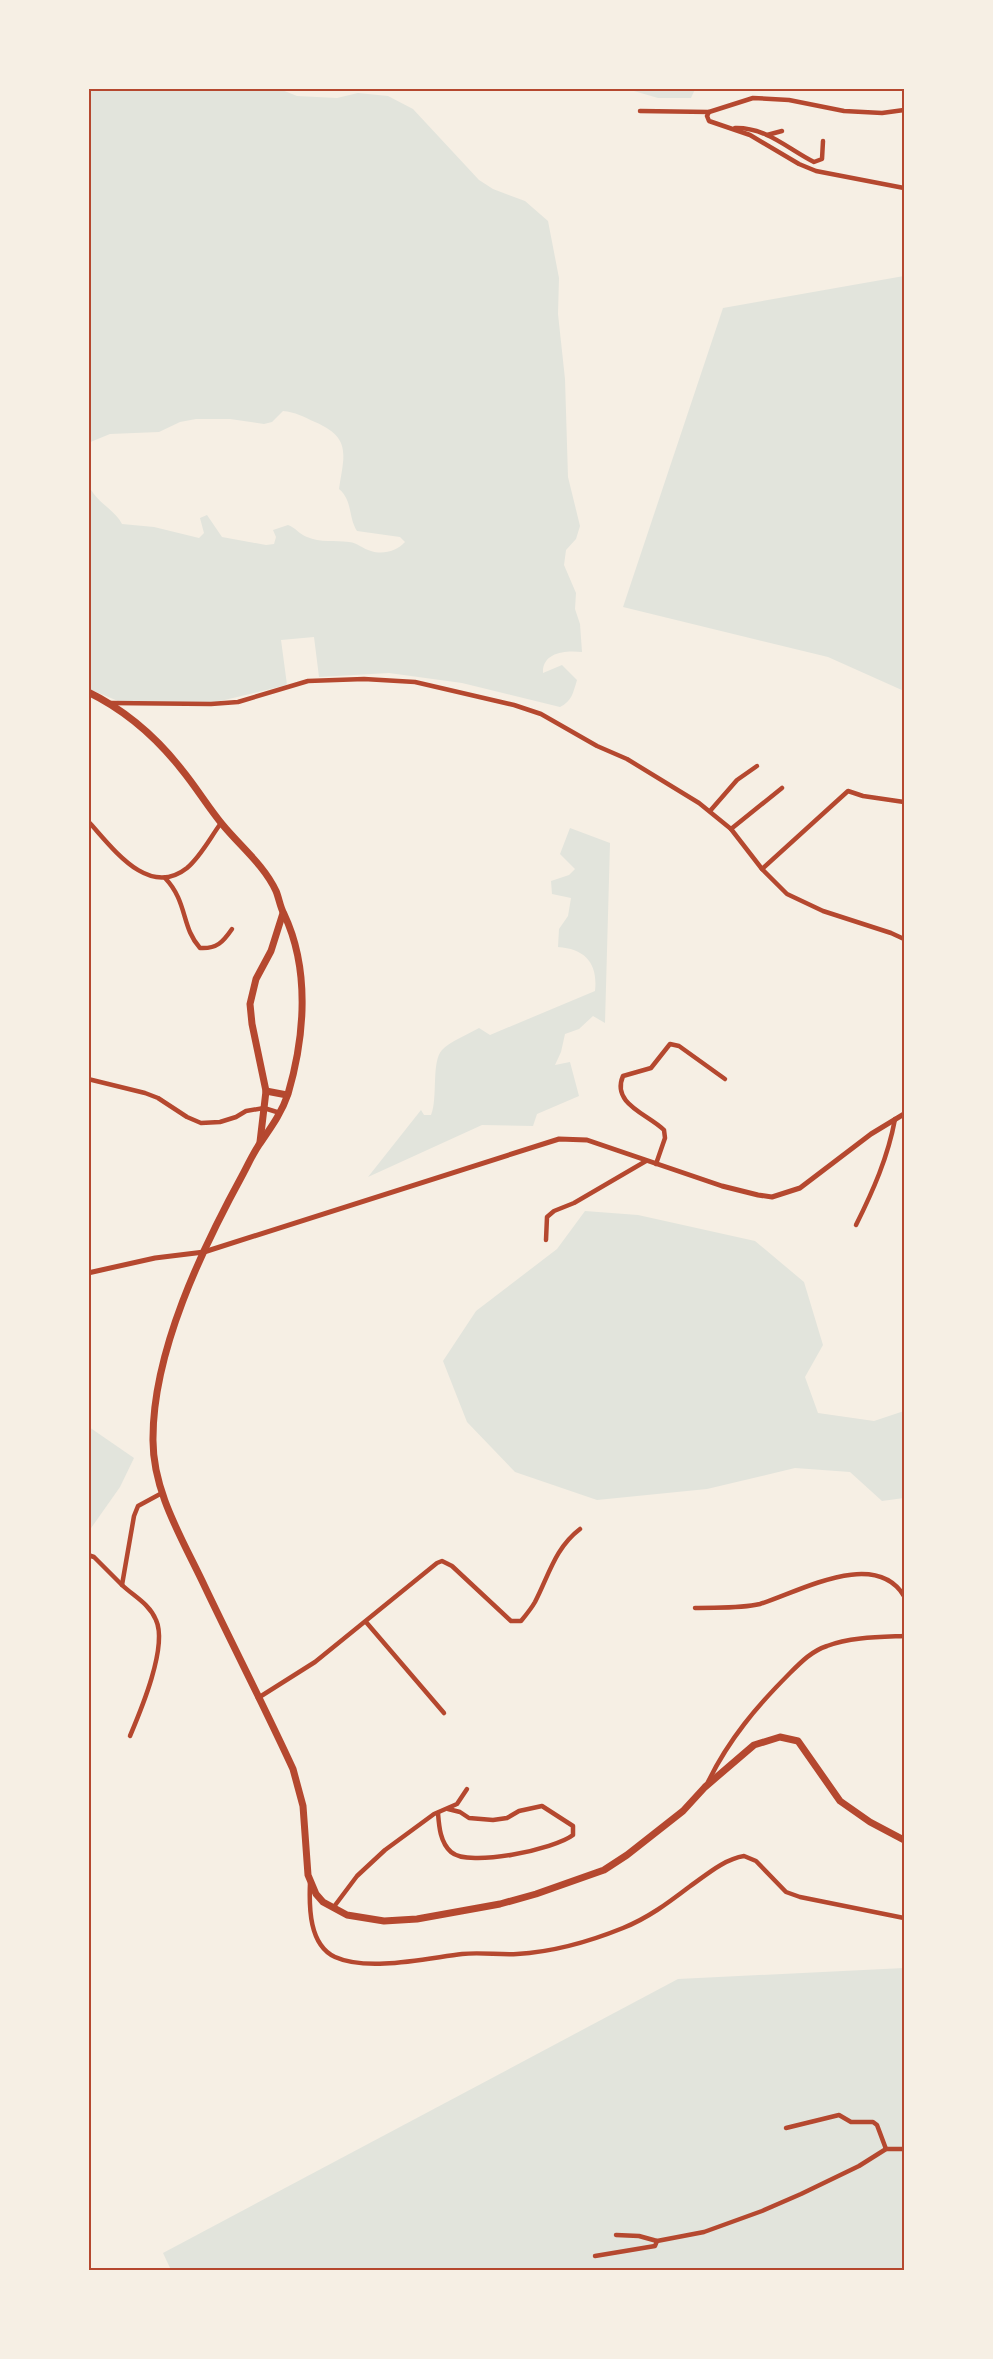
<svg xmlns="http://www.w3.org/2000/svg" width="993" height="2359" viewBox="0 0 993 2359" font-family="Inter,sans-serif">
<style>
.green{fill:#e2e4dc}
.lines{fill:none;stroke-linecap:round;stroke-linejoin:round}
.minor{stroke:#b5482f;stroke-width:4.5}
.tertiary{stroke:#b5482f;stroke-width:5}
.primary{stroke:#b5482f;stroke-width:7}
.neatline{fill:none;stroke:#b5482f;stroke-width:2}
</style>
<rect width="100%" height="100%" fill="#f6efe4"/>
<!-- green -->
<g class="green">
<path d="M277,88L297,96L337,98L358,93L388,96L413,109L479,180L493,189L525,201L548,221L559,278L558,314L565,379L568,477L580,526L576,539L566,550L564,565L576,593L575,609L580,624L582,652C566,650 542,652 543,673L562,665L577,680C573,693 572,701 560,707L462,683L389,673L319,677L314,637L281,640L287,685L212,703L118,701L89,689L88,481C91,500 114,508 122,524L154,527L199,538L204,533L200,518L207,515L222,537L266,545L274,544L276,537L273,530L288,525C296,528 299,534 307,537C320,543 335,540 349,542C358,543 363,549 371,551C383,555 397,551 405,542L400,537L357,531C348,517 353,501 339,489C344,455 352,438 315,422C304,417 295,412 283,411L272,422L264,424L230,419H196L180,422L159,432L110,434L88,443L89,89Z"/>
<path d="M627,89H695L691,98H658Z"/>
<path d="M904,276V691L828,657L623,607L723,308Z"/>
<path d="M570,828L610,843L605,1023L593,1016L579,1029L565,1034L561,1052L555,1065L570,1062L579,1096L537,1114L533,1126L482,1125L368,1177L421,1110L424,1115H431C438,1098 431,1062 442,1050C449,1042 469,1034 479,1028L490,1035L595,991C598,964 586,949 558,947L559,929L568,916L571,898L552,894L551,881L569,875L575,869L560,854Z"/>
<path d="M585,1211L638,1215L755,1241L804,1282L823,1345L805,1377L818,1413L874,1421L904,1411V1498L882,1501L850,1472L795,1468L707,1489L597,1500L515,1472L467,1422L443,1361L476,1311L557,1249Z"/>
<path d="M89,1427L134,1458L120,1487L89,1531Z"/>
<path d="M904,1968V2270H171L163,2253L678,1979Z"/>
</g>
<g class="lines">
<!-- minor -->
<g class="minor">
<path d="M904,110L882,113L844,111L789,100L753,98L709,112L707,116L709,121L750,135L799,164L816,171L904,188"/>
<path d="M640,111L709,112"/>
<path d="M735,128C766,127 788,149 814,162L822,159L823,141"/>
<path d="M767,135L782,131"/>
<path d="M111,703L211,704L238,702L308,681L364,679L415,682L514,705L541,714L597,746L627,759L699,803L731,829L762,869L787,894L823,911L891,933L904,939"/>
<path d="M710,811L737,780L757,766"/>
<path d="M88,821C112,847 148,899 187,868C201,856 210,838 221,823"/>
<path d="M731,829L782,788"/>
<path d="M762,869L848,791L863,796L904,802"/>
<path d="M165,878C188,902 181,927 200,948C217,949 223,942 232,929"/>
<path d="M88,1079L145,1093L158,1098L187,1117L201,1123L220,1122L236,1117L246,1111L264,1108L280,1113"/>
<path d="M656,1164L665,1138L664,1130C648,1114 611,1104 623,1076L651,1068L670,1044L679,1046L725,1079"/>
<path d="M856,1225C873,1191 888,1157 895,1119"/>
<path d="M546,1240L547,1217L554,1211L574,1203L646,1161"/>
<path d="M88,1555L94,1557C103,1566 112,1575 121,1584C133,1596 149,1603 156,1620C168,1646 141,1710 130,1736"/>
<path d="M122,1585L134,1516L138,1506L162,1493"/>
<path d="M695,1608C716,1607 739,1609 760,1604C799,1592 875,1548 904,1596"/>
<path d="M366,1622L444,1713"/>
<path d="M258,1698L315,1662L437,1563L442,1561L452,1566L511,1621H521C526,1615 531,1609 535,1602C549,1575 555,1548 580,1529"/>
<path d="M708,1782C729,1739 757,1706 790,1673C802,1661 812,1651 827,1646C850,1637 880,1637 904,1636"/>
<path d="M438,1813C439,1826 440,1842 451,1852C469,1868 555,1849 573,1835V1826L542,1806L519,1811L507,1818L493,1820L469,1818L460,1812L448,1809"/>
<path d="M310,1883C309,1907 309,1945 335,1957C368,1972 428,1958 462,1954C480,1952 499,1955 517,1954C552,1952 591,1941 623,1928C648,1918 668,1903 689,1887C705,1876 724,1859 744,1856L756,1861L786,1892L800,1897L904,1918"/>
<path d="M333,1908L357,1876L385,1850L434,1814L457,1804L467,1789"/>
<path d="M786,2128L839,2115L851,2122H873L877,2125L886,2149"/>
<path d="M616,2235L639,2236L657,2241L704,2232L762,2211L801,2194L859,2166L886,2149H904"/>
<path d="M595,2256L655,2246L657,2241"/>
</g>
<!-- tertiary -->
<path class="tertiary" d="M88,1273L155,1258L204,1252L559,1139L587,1140L722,1186L758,1195L772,1197L800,1188L871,1134L904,1114"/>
<!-- primary -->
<g class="primary">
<path d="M88,692C125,710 157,738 182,770C196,787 208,807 222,824C240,846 264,865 276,891C279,898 280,907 284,914C310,969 305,1036 288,1094C282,1112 272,1126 261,1142C254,1151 249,1163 243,1174C202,1249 153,1351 153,1438C152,1491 183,1540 205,1587C234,1648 265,1708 293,1769L303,1806L308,1875L316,1894L323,1902L347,1915L384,1921L417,1919L500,1904L536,1894L604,1870L627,1855L683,1811L705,1787L754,1745L780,1737L798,1741L840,1801L870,1822L904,1840"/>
<path d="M266,1091L287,1095"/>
<path d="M260,1142L266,1091L252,1024L250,1004L256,979L271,951L283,913"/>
</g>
</g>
<!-- border -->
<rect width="993" height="2359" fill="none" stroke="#f6efe4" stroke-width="180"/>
<rect x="90" y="90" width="813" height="2179" class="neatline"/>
</svg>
